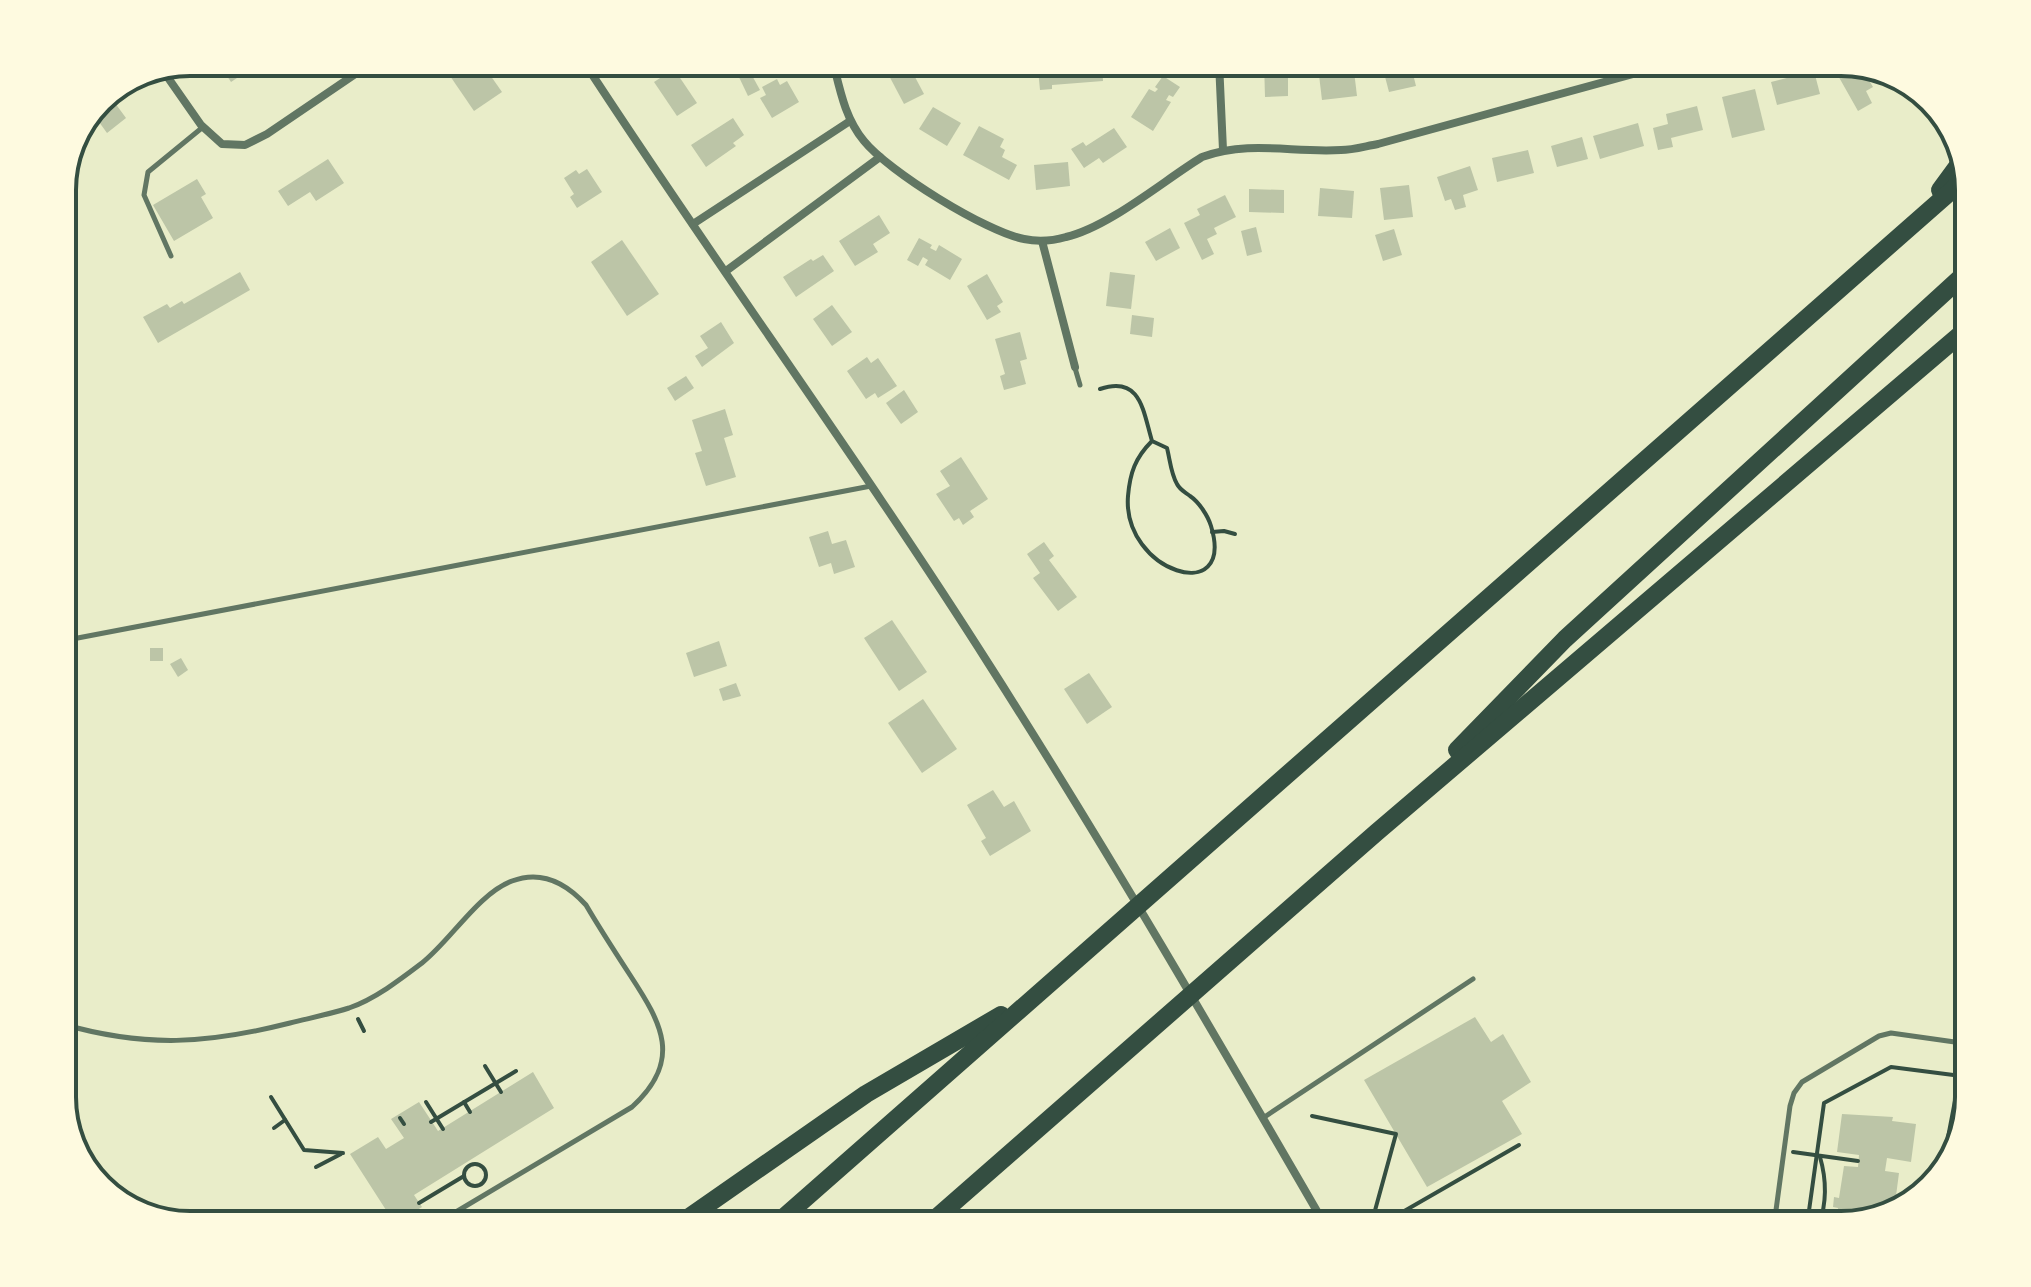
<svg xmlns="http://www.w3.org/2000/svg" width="2031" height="1287" viewBox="0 0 2031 1287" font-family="'PT Serif',serif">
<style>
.building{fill:#bcc5a7}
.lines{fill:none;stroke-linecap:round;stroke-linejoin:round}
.path{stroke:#344e41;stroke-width:4}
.service{stroke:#617663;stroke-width:5}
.minor{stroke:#617663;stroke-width:8}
.motorway{stroke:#344e41;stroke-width:18}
.rim{fill:none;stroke:#344e41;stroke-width:4}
</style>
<rect width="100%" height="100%" fill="#e9edc9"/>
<!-- building -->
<g class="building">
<path d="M218,62H244L249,70L231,82Z"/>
<path d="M465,62H481L502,92L474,111L448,73Z"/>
<path d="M901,62H907L924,94L904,104L886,70Z"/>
<path d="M1059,62L1102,63L1103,81L1052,85V89L1040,90L1038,69L1060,67Z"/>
<path d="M1133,62H1172V64L1163,65V70L1134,71Z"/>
<path d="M1264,62H1288V96L1265,97Z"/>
<path d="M1410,62L1416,86L1389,92L1383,69Z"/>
<path d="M1443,62H1473L1474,65L1447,74Z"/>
<path d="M1850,64L1862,68L1873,87L1866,91L1872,103L1858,111L1836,72Z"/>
<path d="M674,69L697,103L677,116L654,82Z"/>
<path d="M749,70L760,90L748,96L738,75Z"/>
<path d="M1354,71L1357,96L1322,100L1319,75Z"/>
<path d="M1814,71L1820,94L1777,105L1771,82Z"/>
<path d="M1163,76L1180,87L1173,97L1169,95L1166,100L1171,102L1153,131L1131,117L1149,89L1155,92L1158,89L1155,87Z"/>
<path d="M777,79L780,85L787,81L799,102L772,118L760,98L766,95L762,87Z"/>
<path d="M1755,89L1765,130L1732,138L1722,97Z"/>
<path d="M106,96L112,105L115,103L126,118L107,133L94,115L98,112L95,109L100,99Z"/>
<path d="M1697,106L1703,130L1671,138L1673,147L1658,150L1653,128L1668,124L1666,114Z"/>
<path d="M933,107L961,123L947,146L919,129Z"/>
<path d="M733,118L744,135L733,143L736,146L706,167L691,145Z"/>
<path d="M1638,123L1644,146L1600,159L1593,136Z"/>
<path d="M979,126L1004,139L1000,147L1005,150L1002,157L1017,165L1009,180L963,155Z"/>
<path d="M1114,128L1127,147L1103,163L1099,158L1084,168L1071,149L1083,142L1086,146Z"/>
<path d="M1582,137L1588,159L1557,167L1551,146Z"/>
<path d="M1528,150L1534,173L1497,182L1492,158Z"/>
<path d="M328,159L344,183L316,201L310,192L288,206L278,191Z"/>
<path d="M1068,162L1070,186L1036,190L1034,165Z"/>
<path d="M1470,166L1478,190L1463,195L1466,207L1455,210L1451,199L1445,201L1437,177Z"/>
<path d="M587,169L602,192L577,208L570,197L574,194L564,178L576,170L579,174Z"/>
<path d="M197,179L206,194L201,197L213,218L174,241L153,205Z"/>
<path d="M1409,185L1413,217L1384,220L1380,188Z"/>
<path d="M1320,188L1354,191L1352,218L1318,216Z"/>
<path d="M1249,189L1284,190V213L1249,212Z"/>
<path d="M1225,195L1236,217L1214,228L1217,234L1207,239L1214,254L1202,260L1184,223L1200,215L1197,209Z"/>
<path d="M879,215L890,233L873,244L878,252L855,266L839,241Z"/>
<path d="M1256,227L1262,252L1247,256L1241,231Z"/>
<path d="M1170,228L1180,248L1156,261L1145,242Z"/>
<path d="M1394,229L1402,255L1383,261L1375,235Z"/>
<path d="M919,238L932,245L930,248L936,251L939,245L962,259L950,280L925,265L928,260L923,257L918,266L907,260Z"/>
<path d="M622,240L659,294L627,316L591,262Z"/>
<path d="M823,255L834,271L796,297L783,277L811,259L813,261Z"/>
<path d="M240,272L250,290L158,343L143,317L167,304L170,308L182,301L184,304Z"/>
<path d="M1110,272L1135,275L1131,309L1106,306Z"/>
<path d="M987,274L1003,302L997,306L1001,312L987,320L967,286Z"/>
<path d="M832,305L852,332L832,346L813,319Z"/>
<path d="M1132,315L1154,318L1152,337L1130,334Z"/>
<path d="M721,322L734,343L702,367L695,356L708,348L700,336Z"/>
<path d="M1020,332L1027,359L1020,361L1026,384L1004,390L1000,376L1005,374L995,339Z"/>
<path d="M867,357L871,363L878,358L897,386L878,398L875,393L866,399L847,371Z"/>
<path d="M686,376L694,388L675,401L667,388Z"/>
<path d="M904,390L918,412L901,424L886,403Z"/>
<path d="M725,409L733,435L724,438L736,477L706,486L695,453L702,451L692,420Z"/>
<path d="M961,457L988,499L970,511L974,517L963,525L959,518L954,521L936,494L950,486L940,471Z"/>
<path d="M828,531L832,544L846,540L855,567L834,574L831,563L819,567L809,537Z"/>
<path d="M1044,542L1054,556L1049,560L1077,597L1058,611L1033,578L1040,573L1027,554Z"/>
<path d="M892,620L927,672L899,691L864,638Z"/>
<path d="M719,641L727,666L694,677L686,653Z"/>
<rect x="150" y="648" width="13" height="13"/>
<path d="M181,658L188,670L178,677L170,664Z"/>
<path d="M1089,673L1112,707L1087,724L1064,689Z"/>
<path d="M736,683L741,696L723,701L719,689Z"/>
<path d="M923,699L957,749L922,773L888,723Z"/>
<path d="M1969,773V800L1955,785Z"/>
<path d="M993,790L1004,807L1014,801L1031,831L990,856L981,841L986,838L967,805Z"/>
<path d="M1475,1017L1491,1042L1503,1034L1531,1082L1502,1101L1522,1134L1427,1187L1364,1080Z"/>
<path d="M533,1072L554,1108L414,1195L422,1207L395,1224L350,1154L378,1137L386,1149L404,1138L391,1119L419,1102L438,1131Z"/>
<path d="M1842,1114L1893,1117L1892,1121L1916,1124L1911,1162L1887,1158L1885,1171L1899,1173L1894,1211L1836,1225L1838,1208L1833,1207L1834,1197L1839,1198L1844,1166L1858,1167L1859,1155L1837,1152Z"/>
</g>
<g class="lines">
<!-- path -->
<g class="path">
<path d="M1100,389C1141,375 1143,411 1152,441L1167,448C1170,460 1171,474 1177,484C1180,490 1185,492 1190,496C1199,502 1208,516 1211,526C1236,608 1122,572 1128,496C1130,473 1135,458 1152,441"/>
<path d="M1212,532L1224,531L1235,534"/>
<path d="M358,1019L364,1031"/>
<path d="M485,1066L501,1092"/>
<path d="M271,1097L304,1150L343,1153"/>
<path d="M426,1102L443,1129"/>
<path d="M464,1102L470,1112"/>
<path d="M1312,1116L1396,1134L1371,1225"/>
<path d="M400,1118L404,1124"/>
<path d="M431,1122L516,1071"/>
<path d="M274,1128L285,1120"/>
<path d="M1793,1152L1858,1161"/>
<circle cx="475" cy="1175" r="11"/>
<path d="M316,1167L341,1154"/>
<path d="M1941,1174L1964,1054"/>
<path d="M419,1203L464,1176"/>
<path d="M1894,1211H1895"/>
<path d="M1380,1225L1519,1145"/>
<path d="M1807,1225L1824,1103L1891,1067L1969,1077"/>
<path d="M1819,1225C1827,1202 1827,1181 1820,1157"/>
</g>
<!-- service -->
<g class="service">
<path d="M171,256L144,195L148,172L203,127"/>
<path d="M1075,368L1080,385"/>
<path d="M62,641L871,486"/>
<path d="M62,1024C146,1048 207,1044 290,1023C310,1018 330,1014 349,1008C375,999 401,979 422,963C451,940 478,894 512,881C541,870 566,883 586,905C600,929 615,952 630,975C662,1024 683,1060 632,1107L434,1225"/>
<path d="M1263,1118L1473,979"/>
<path d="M1774,1225L1790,1106L1794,1093L1802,1082L1879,1036L1891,1033L1969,1044"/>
</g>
<!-- minor -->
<g class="minor">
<path d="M584,62C716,265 860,461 990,666C1107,849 1216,1037 1325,1225"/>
<path d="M833,62C840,90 845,118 864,141C888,171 986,232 1024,239C1038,242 1052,241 1066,237C1109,227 1163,181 1202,157C1251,140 1291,153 1341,150C1353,150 1366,146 1378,144L1677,62"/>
<path d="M1219,62L1223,150"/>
<path d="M164,72L201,125L222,144L245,145L267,134L373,62"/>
<path d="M693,224L850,121"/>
<path d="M1042,241L1075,367"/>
<path d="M726,271L880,157"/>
</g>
<!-- motorway -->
<g class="motorway">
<path d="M1940,190L1962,160"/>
<path d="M1457,750L1565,639L1969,270"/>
<path d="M678,1225L866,1094L1001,1015"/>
<path d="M775,1225L1967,177"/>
<path d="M928,1225L1377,832L1969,327"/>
</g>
</g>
<!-- crop -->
<path d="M0 0H2031V1287H0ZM190 76H1841A114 114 0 0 1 1955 190V1097A114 114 0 0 1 1841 1211H190A114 114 0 0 1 76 1097V190A114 114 0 0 1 190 76Z" fill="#fefae0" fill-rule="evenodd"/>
<path class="rim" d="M190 76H1841A114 114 0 0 1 1955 190V1097A114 114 0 0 1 1841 1211H190A114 114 0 0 1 76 1097V190A114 114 0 0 1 190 76Z"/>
</svg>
